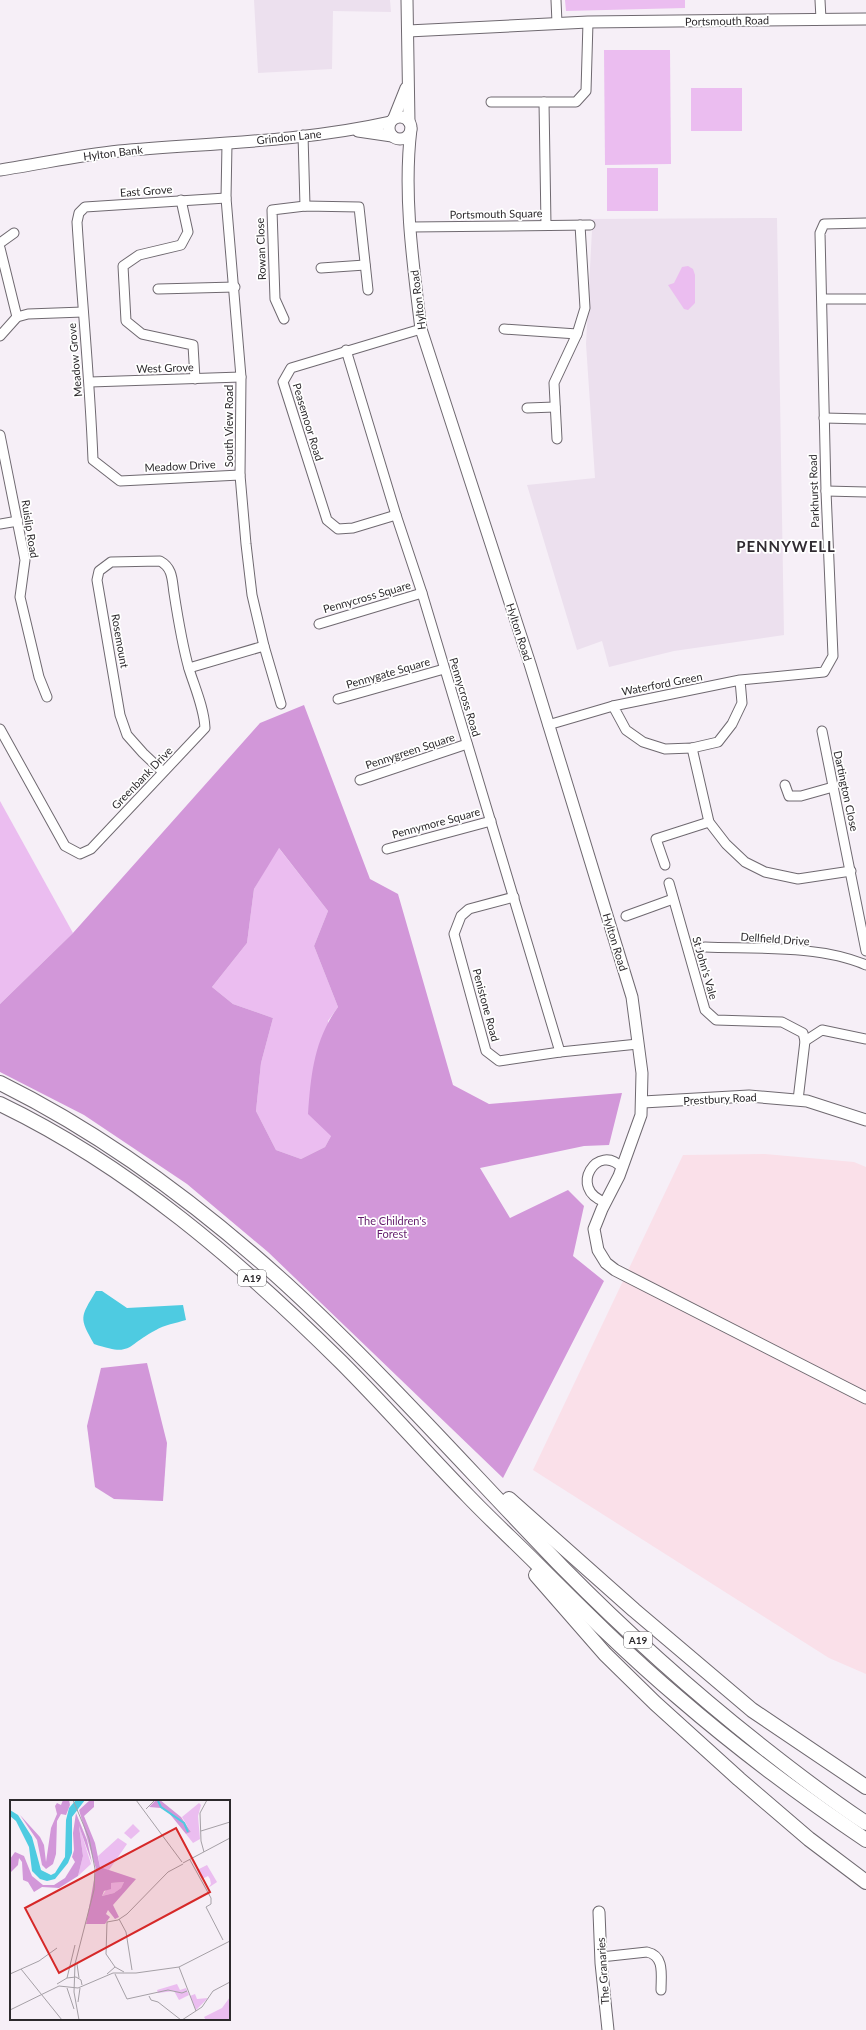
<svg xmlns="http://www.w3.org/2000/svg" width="866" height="2030" viewBox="0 0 866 2030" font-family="Lato,sans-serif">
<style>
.industrial{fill:#fae0e9}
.built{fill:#ece0ee}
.green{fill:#ebbdf0}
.forest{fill:#d297d9;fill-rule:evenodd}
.water{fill:#4ecbe1}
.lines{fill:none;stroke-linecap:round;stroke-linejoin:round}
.minor-casing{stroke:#6f6970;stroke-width:11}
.tertiary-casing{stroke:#6f6970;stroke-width:13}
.trunk-casing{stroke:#6f6970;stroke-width:16}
.minor{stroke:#fff;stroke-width:9}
.tertiary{stroke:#fff;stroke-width:11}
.trunk{stroke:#fff;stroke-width:14}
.labels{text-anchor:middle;stroke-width:3.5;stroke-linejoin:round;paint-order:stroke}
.shield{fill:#fff;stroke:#6b696b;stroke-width:1}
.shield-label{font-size:10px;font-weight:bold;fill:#2c292c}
.street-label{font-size:11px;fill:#2c292c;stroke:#fff}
.park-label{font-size:11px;fill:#631d6c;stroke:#fff}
.district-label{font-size:15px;font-weight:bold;letter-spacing:1px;fill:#312c32;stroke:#fff}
.inset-river{fill:none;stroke:#4ecbe1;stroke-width:2}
.inset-road{fill:none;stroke:#a5a0a6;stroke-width:1}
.view{fill:#d62828;fill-opacity:0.15;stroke:#d62828;stroke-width:2}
.inset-edge{fill:none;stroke:#2c292c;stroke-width:2}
</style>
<rect width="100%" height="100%" fill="#f6eff7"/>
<!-- industrial -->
<path class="industrial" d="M765,1154L854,1162L866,1167V1674L829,1658L533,1470L683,1155Z"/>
<!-- built -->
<g class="built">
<path d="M254,0H390L391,12L333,11L332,69L258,73Z"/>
<path d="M777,218L784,635L674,651L609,667L602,641L577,650L527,485L595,478L586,344L592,230L590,219Z"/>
</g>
<!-- green -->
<g class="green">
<path d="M565,0H685V8L566,11Z"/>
<path d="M604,50H670L671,164L605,165Z"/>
<rect x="691" y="88" width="51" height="43"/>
<rect x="607" y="168" width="51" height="43"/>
<path d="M688,266L693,269L695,275V303L688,310L684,309L668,285L674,283L682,267Z"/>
<path d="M0,801L73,933L0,1004Z"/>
<path d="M278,847L328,911L314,946L338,1007L328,1021L331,1136L325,1147L301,1159L276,1150L256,1111L261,1063L273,1018L233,1004L212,987L247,943L254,889Z"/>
</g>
<!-- forest -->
<g class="forest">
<path d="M304,705L370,879L398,894L453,1085L489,1104L622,1093L609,1145L584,1146L480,1168L510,1218L568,1190L584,1206L573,1256L604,1281L503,1478L268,1252L187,1184L84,1115L0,1072V1004L73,933L260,723ZM279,848L328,911L314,946L338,1007C314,1040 311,1074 308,1114L331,1136L325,1147L301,1159L276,1150L256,1111L261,1063L273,1018L233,1004L212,987L247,943L254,889Z"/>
<path d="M147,1363L167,1443L163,1501L114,1499L95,1487L87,1426L101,1368Z"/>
</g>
<!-- water -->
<path class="water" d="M96,1291H102L127,1308L183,1305L186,1320C176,1323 164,1325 156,1330C125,1346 133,1357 94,1344C79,1317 80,1318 96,1291Z"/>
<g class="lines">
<!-- minor casing -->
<g class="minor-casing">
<g id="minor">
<path d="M556,0L557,23"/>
<path d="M820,0L821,19"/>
<path d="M491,102H576L586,91L588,22"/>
<path d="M544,102L546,225"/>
<path d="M303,135L305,206"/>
<path d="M227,144L226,198L241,377L240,475L246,544L252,595L264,646L281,704"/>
<path d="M226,198L85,207L79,213L77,222C82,302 90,381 93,460L120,481L240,475"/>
<path d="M181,200L188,232L181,245L139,255L123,266L126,321L142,334L193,345L195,379"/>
<path d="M411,227L590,225"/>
<path d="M0,243L14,233"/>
<path d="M0,248L17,317"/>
<path d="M321,268L365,265"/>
<path d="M158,289L235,287"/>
<path d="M822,299H866"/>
<path d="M284,319L275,299L272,210L305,206L359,207L368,290"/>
<path d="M504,329L577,334"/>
<path d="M0,336L17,317L28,314L83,312"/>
<path d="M346,350L396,515L422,593L560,1052"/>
<path d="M90,382L241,377"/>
<path d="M527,408L555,407"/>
<path d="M824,418L866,419"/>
<path d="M0,435L25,560L20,597L39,677L47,697"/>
<path d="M557,439L554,383L577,334L585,308L580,225"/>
<path d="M826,491L866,492"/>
<path d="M396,515L353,528L338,529L327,520L283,382L291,368L421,329"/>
<path d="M0,524L18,521"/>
<path d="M319,624L422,593"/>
<path d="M189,668L264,646"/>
<path d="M740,680L742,703L732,724L718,742L692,748L665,749L643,742L626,730L613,706L740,680L824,672L833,656L826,491L820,233L824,224L866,223"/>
<path d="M338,699L444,669"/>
<path d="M548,725L613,706"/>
<path d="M0,729L65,846L80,854L91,849L205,728C204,708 195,688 189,669C182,644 178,619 174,593C172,580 173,568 160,561L111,562L99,571L97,580L120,715L127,735L143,753L163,772"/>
<path d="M822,731L866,951"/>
<path d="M692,748L709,822L726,844L745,862L765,872L798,879L851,871"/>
<path d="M360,780L467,744"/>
<path d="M785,785L789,796H801L833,787"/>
<path d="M387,849L491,821"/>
<path d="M665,865L656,839L709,822"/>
<path d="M669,883L705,1010L716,1020L782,1022L803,1033L805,1041L798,1100"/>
<path d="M514,897L469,909L461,916L454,934L486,1051L499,1061L560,1052L638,1044"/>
<path d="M626,916L673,899"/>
<path d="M705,947C755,949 820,945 866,965"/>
<path d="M805,1041L822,1030L866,1039"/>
<path d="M605,1202C567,1189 598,1141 622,1168"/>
<path d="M601,1957L647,1952C665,1956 661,1975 661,1990"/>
</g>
</g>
<!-- tertiary casing -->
<g class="tertiary-casing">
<g id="tertiary">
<path d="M407,0L409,122"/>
<path d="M408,31L588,22L866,19"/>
<circle cx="400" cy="128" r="11"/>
<path d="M394,118L406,88"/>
<path d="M411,129C403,194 413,264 421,329L530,664L632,997L642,1073L641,1115L619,1176L602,1209L594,1229L598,1250L606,1263L615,1270L866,1398"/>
<path d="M358,131L392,136"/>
<path d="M0,170C40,164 80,155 119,151C210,143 301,142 390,122"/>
<path d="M643,1102L749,1096L807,1101L866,1120"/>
<path d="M599,1912L601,1963L608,2030"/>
</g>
</g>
<!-- trunk casing -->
<g class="trunk-casing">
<g id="trunk">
<path d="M0,1083C105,1135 199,1205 286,1284C383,1373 471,1473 563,1568C626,1632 693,1692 764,1748C797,1774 831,1800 866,1823"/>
<path d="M0,1104C129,1166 240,1262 341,1362C385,1406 425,1452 468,1496C490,1519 514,1541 537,1564C583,1610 629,1656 679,1698C738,1749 801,1796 866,1840"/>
<path d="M509,1499L634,1610L752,1710L866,1787"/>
<path d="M536,1575L605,1654L655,1703L739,1779L809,1839L866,1882"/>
</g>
</g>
<!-- minor -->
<use href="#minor" class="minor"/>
<!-- tertiary -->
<use href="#tertiary" class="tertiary"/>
<!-- trunk -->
<use href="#trunk" class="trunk"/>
</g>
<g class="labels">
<!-- shield labels -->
<g class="shield">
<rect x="238" y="1270" width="28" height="16" rx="3"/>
<rect x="624" y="1632" width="28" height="16" rx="3"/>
</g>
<g class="shield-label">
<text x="252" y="1282">A19</text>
<text x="638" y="1644">A19</text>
</g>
<!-- street labels -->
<g class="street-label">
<text transform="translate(727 21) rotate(-1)" y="4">Portsmouth Road</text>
<text transform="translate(289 137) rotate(-6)" y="4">Grindon Lane</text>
<text transform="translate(113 153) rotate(-7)" y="4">Hylton Bank</text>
<text transform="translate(146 191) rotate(-4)" y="4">East Grove</text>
<text transform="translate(496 214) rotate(-1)" y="4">Portsmouth Square</text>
<text transform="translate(261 249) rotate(-92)" y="4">Rowan Close</text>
<text transform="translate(418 300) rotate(-97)" y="4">Hylton Road</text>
<text transform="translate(75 360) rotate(-95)" y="4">Meadow Grove</text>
<text transform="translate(165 368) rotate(-2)" y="4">West Grove</text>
<text transform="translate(308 422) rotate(73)" y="4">Peasemoor Road</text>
<text transform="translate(229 426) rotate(-90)" y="4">South View Road</text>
<text transform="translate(180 466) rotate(-3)" y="4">Meadow Drive</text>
<text transform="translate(814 491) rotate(-92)" y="4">Parkhurst Road</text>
<text transform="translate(30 529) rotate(81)" y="4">Ruislip Road</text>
<text transform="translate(367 597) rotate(-16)" y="4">Pennycross Square</text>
<text transform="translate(519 632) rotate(72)" y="4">Hylton Road</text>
<text transform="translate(120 641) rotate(80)" y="4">Rosemount</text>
<text transform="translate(388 673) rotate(-16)" y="4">Pennygate Square</text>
<text transform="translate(662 684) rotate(-11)" y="4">Waterford Green</text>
<text transform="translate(465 697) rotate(73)" y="4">Pennycross Road</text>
<text transform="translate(410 751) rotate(-18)" y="4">Pennygreen Square</text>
<text transform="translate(142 778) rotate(-46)" y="4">Greenbank Drive</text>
<text transform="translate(846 791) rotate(78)" y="4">Dartington Close</text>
<text transform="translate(436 823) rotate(-15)" y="4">Pennymore Square</text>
<text transform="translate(775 939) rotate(4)" y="4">Dellfield Drive</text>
<text transform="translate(615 942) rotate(73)" y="4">Hylton Road</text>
<text transform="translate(705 968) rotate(74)" y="4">St John's Vale</text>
<text transform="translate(486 1005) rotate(75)" y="4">Penistone Road</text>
<text transform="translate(720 1099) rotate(-3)" y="4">Prestbury Road</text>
<text transform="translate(603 1971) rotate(-94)" y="4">The Granaries</text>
</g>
<!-- park labels -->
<g class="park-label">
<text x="392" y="1225">The Children's<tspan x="392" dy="13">Forest</tspan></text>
</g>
<!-- district labels -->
<g class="district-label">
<text x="786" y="552">PENNYWELL</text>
</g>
</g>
<!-- overview -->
<g transform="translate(10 1800)">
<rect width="220" height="220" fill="#f6eff7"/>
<path d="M189,3L191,5L188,16L190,39L183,43L176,34L181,32L172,17ZM123,24L130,31L121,39L114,33ZM69,25L81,64L68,76L73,56ZM108,38L117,44L99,70L90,67L88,56ZM197,65L207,82L198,88L201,84L200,79L198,76L192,79L187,70ZM114,82L111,88L104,93L92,96L101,83ZM167,184L170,190L176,188L179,195L169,200L164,191L148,193L147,190ZM185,194L187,199L198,198L186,210L180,196ZM220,197V220H196L194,217L212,208Z" fill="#ebbdf0"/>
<path d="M53,0H59L60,5L56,15L51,14L47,21L46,54L43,64L36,69L32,65L27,40L10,15L30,37L34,45L36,62L41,28L47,14L45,6L47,3L51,5ZM146,0H150L171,17L181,32L176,34L159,13L151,8L139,7ZM79,1H84V7L74,16L85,43L90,67L126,79L103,105L109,117L105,119L98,110L96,114L100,117L95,124H76L86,69L69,10ZM114,82L111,88L104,93L92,96L94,91L101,89V83ZM66,13L77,40L82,63L69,26L73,56L68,76L49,88L32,87L24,92L18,82L13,80L12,62L9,58L8,65L0,73V59L5,52L14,56L22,76L33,85H44L55,78L65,62L62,57L64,50L63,33Z" fill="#d297d9" fill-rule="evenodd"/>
<path d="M66,0H75L62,17V53L58,63L45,79L37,81L30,79L22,71L19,47L6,21L0,16V10L8,15L22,37L31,70L41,75L45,73L55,57L56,20L59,8Z" fill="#4ecbe1"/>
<path class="inset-river" d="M148,1L151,7L174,23L178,32"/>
<path class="inset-road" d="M63,0L79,38L85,69L84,90L65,164L64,192L69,220M126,0L172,62M136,9L145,0M191,31L220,22M194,52L191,41L190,13L197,0M180,60L201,98V104L196,107L213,140M173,63L220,38M109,119L116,132L122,170M67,164L69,178M105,167L96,154L97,122L108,120L117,114L158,72L173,64M169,167L186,211M11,169L52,220M0,174L29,161L47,148M97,174L105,167L114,172M105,174L117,199L158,190L172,193L177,191M57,178L65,145M47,184L57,178L66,177L71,180L72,185M57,188L64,209M139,196L141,200L148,202L171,220M68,202L70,188M0,210L49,186L68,188L103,173H126L169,167L220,141M172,220L192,207L203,191L220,182"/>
<path class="view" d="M166,28L200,92L49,173L15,108Z"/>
<rect width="220" height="220" class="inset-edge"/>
</g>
</svg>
